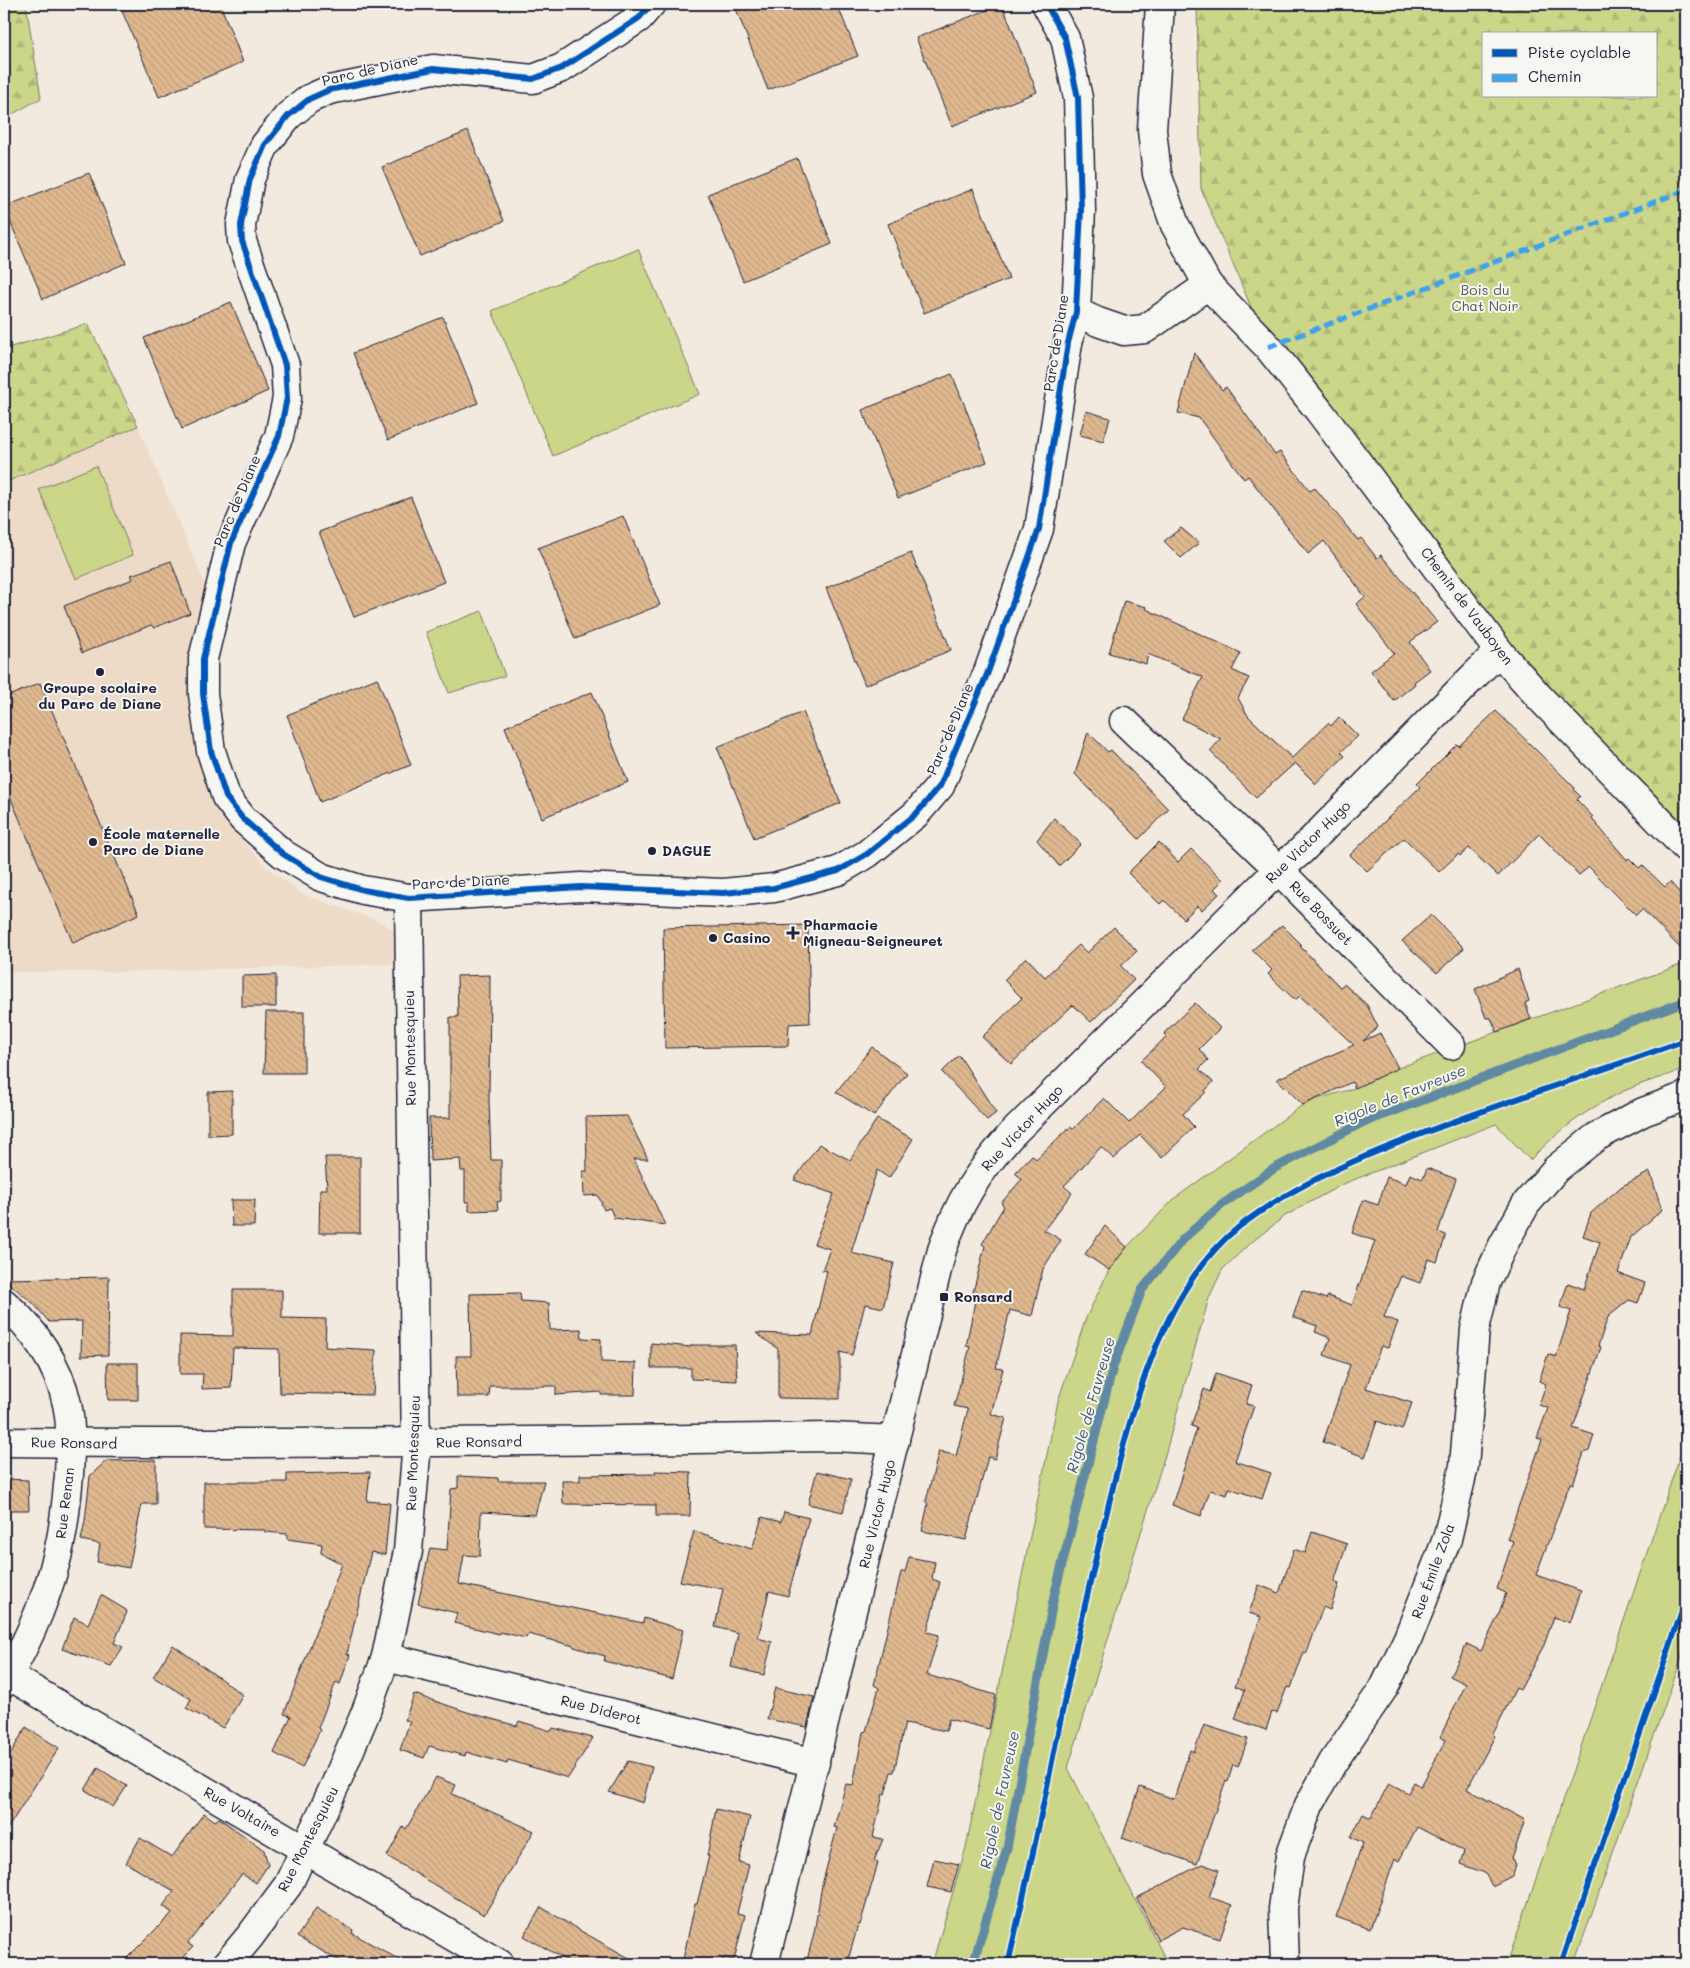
<svg xmlns="http://www.w3.org/2000/svg" width="1690" height="1968" viewBox="0 0 1690 1968" font-family="Mali,sans-serif">
<style>
.built{fill:#eddbc7}
.green{fill:#cbd689;stroke:#767c62}
.forest{fill:url(#forest-firs);stroke:#767c62;fill-rule:evenodd}
.lines{fill:none;stroke-linecap:round;stroke-linejoin:round}
.stream{stroke:#6089a4;stroke-width:9}
.building{fill:url(#building-back-hatch);stroke:#22223b}
.minor-casing{stroke:#22223b;stroke-width:31}
.minor{stroke:#f6f6f2;stroke-width:28}
.quiet{stroke:#3ea2ec;stroke-width:5;stroke-dasharray:10 5;stroke-linecap:butt}
.cycleway-casing{stroke:#f6f6f2;stroke-width:9}
.cycleway{stroke:#0057b8;stroke-width:6}
.poi-dot{fill:#22223b;stroke:#f6f6f2;stroke-width:2}
.labels{text-anchor:middle;stroke-width:4;stroke-linejoin:round;paint-order:stroke}
.street-label{font-size:14px;fill:#22223b;stroke:#f6f6f2}
.park-label{font-size:14px;fill:#555852;stroke:#f6f6f2}
.poi-label{font-size:14px;font-weight:bold;fill:#22223b;stroke:#f6f6f2;text-anchor:start}
.water-label{font-size:15px;font-style:italic;fill:#415670;stroke:#f6f6f2}
</style>
<defs>
<pattern id="forest-firs" width="22" height="20" patternUnits="userSpaceOnUse" patternTransform="scale(1.25)"><rect width="22" height="20" fill="#cbd689"/><path d="M5 1l3.5 6h-7zM16 11l3.5 6h-7z" fill="#aeb777"/></pattern>
<pattern id="building-back-hatch" width="6" height="6" patternUnits="userSpaceOnUse" patternTransform="scale(1.25)"><rect width="6" height="6" fill="#e0b990"/><path d="M-1 5l2 2M0 0l6 6M5-1l2 2" fill="none" stroke="#c09f7d"/></pattern>
</defs>
<rect width="100%" height="100%" fill="#f2eade"/>
<filter id="ink" filterUnits="userSpaceOnUse"><feTurbulence type="fractalNoise" baseFrequency=".02" numOctaves="2"/><feDisplacementMap in="SourceGraphic" scale="10" xChannelSelector="R" yChannelSelector="G"/><feConvolveMatrix kernelMatrix="1 2 1 2 8 2 1 2 1" color-interpolation-filters="sRGB"/></filter>
<g filter="url(#ink)">
<!-- built -->
<path class="built" d="M138,426L212,600L215,794L238,836L267,867L302,894L384,923L402,938L397,964L113,972H4V483Z"/>
<!-- green -->
<g class="green">
<path d="M638,249L700,394L553,456L492,311Z"/>
<path d="M96,466L133,555L76,579L39,489Z"/>
<path d="M482,611L505,676L449,693L426,632Z"/>
<path d="M1686,963V1069C1666,1076 1644,1082 1624,1091C1589,1107 1557,1132 1530,1160L1496,1124L1343,1184L1285,1216L1248,1245L1222,1270L1209,1298L1165,1455L1068,1768L1168,1964H932L966,1847L1058,1401L1086,1318L1109,1270L1127,1247L1174,1199L1301,1106L1317,1099L1355,1088L1398,1068Z"/>
<path d="M1686,1438V1645L1574,1964H1507Z"/>
</g>
<!-- forest -->
<g class="forest">
<path d="M4,4H26L41,98L4,119Z"/>
<path d="M1197,4H1686V848L1541,699L1268,347L1201,189ZM1484,34H1656V96H1484Z"/>
<path d="M88,324L138,426L4,483V349Z"/>
</g>
<g class="lines">
<!-- stream -->
<path class="stream" d="M973,1964L1007,1848L1054,1596L1113,1367L1142,1290L1182,1240L1220,1206L1275,1168L1360,1124L1686,1001"/>
</g>
<!-- building -->
<g class="building">
<path d="M119,4H220L243,62L159,97Z"/>
<path d="M734,4H837L858,56L768,90Z"/>
<path d="M1002,4L1037,92L952,126L916,38Z"/>
<path d="M468,131L504,221L420,256L382,167Z"/>
<path d="M797,158L832,244L743,281L708,194Z"/>
<path d="M89,173L126,263L43,299L4,207Z"/>
<path d="M973,189L1009,279L924,313L888,224Z"/>
<path d="M231,302L268,391L182,429L144,338Z"/>
<path d="M443,317L478,403L388,440L353,353Z"/>
<path d="M1194,353L1222,390L1226,387L1275,455L1280,452L1310,491L1315,488L1358,540L1361,538L1377,558L1381,555L1437,622L1410,642L1430,670L1414,682L1415,684L1394,701L1371,671L1394,653L1356,604L1365,597L1324,541L1308,554L1248,476L1244,479L1199,418L1178,413Z"/>
<path d="M952,374L987,462L898,498L862,410Z"/>
<path d="M1086,411L1110,418L1103,441L1080,435Z"/>
<path d="M411,497L444,582L354,617L319,532Z"/>
<path d="M623,516L660,605L575,639L538,548Z"/>
<path d="M1181,528L1199,543L1181,558L1164,541Z"/>
<path d="M911,553L951,650L865,685L826,588Z"/>
<path d="M171,561L190,613L154,628L151,625L82,653L64,606L133,579L131,575Z"/>
<path d="M1124,601L1147,607L1146,609L1241,653L1232,670L1249,678L1238,698L1248,716L1292,758L1328,723L1331,726L1339,717L1358,736L1341,752L1345,756L1316,784L1295,763L1256,798L1210,751L1221,739L1182,719L1203,677L1148,654L1146,664L1109,653Z"/>
<path d="M377,678L411,765L320,802L287,715Z"/>
<path d="M40,683L139,914L73,943L4,783V698Z"/>
<path d="M592,692L628,782L542,818L505,727Z"/>
<path d="M1496,711L1575,788L1574,790L1580,796L1577,800L1593,817L1592,819L1627,860L1629,858L1639,868L1642,865L1665,887L1670,882L1686,900V954L1642,909L1636,915L1589,867L1579,875L1539,834L1498,876L1469,848L1460,856L1458,854L1439,872L1404,838L1367,871L1350,855L1420,787L1417,784L1457,744L1459,746Z"/>
<path d="M803,712L841,803L754,838L717,747Z"/>
<path d="M1088,732L1108,752L1111,750L1168,809L1139,839L1075,774Z"/>
<path d="M1054,818L1081,844L1059,866L1037,840Z"/>
<path d="M1159,842L1178,862L1191,849L1223,880L1214,889L1219,894L1202,910L1197,906L1184,919L1164,900L1160,904L1128,873Z"/>
<path d="M1431,915L1464,948L1437,973L1402,941Z"/>
<path d="M808,925L810,1023L789,1024L788,1046L665,1048L663,928Z"/>
<path d="M1282,925L1302,945L1300,946L1340,987L1344,984L1367,1005L1378,1027L1363,1041L1380,1033L1398,1068L1355,1088L1352,1082L1303,1105L1277,1079L1354,1045L1300,996L1295,1000L1268,974L1272,970L1252,950Z"/>
<path d="M1114,927L1137,951L1121,966L1134,980L1091,1022L1073,1005L1011,1064L982,1037L1022,998L1004,980L1026,957L1045,977L1079,945L1087,953Z"/>
<path d="M1518,969L1529,1001L1525,1003L1531,1019L1497,1032L1491,1018H1486L1475,989Z"/>
<path d="M276,975V1007H242V976Z"/>
<path d="M490,975L489,1100L491,1160H501V1201L497,1202L498,1210L469,1211V1202H465V1171H461L460,1159L430,1161L429,1118H450V1017H458L457,976Z"/>
<path d="M1195,1003L1220,1028L1199,1049L1208,1060L1199,1069L1213,1082L1205,1091L1206,1092L1183,1114L1194,1127L1162,1158L1140,1135L1114,1159L1101,1147L1064,1186L1072,1193L1044,1230L1061,1240L1043,1269L1032,1316L1010,1310L996,1368L1003,1369L991,1414L1006,1418L995,1459L988,1457L966,1540L922,1531L928,1504L926,1501L939,1451L956,1456L968,1409L954,1406L970,1347L966,1346L975,1301L971,1300L985,1246L982,1244L1004,1206L1001,1203L1022,1179L1015,1173L1032,1155L1036,1159L1070,1127L1073,1129L1104,1098L1129,1123L1166,1087L1141,1061L1167,1036L1164,1033Z"/>
<path d="M266,1012H304V1073H264Z"/>
<path d="M872,1047L907,1073L874,1116L836,1092Z"/>
<path d="M959,1055L996,1113L987,1120L942,1072Z"/>
<path d="M232,1091V1134L208,1135V1092Z"/>
<path d="M627,1116L648,1159H634L665,1225L614,1218L610,1208L604,1210L598,1195L584,1196L583,1171H587L586,1117Z"/>
<path d="M877,1119L913,1139L889,1178L877,1170L851,1253L894,1263L883,1308L865,1304L852,1355L840,1352V1399L778,1398V1349L756,1333L812,1335L827,1271L822,1270L830,1249L814,1244L834,1194L794,1180L819,1144L850,1160Z"/>
<path d="M325,1157H360V1233H319L320,1189H327Z"/>
<path d="M1427,1168L1456,1179L1438,1232L1446,1235L1437,1262L1428,1259L1420,1283L1401,1276L1384,1317L1398,1322L1388,1348L1381,1346L1366,1388L1412,1403L1402,1430L1377,1421L1365,1457L1323,1442L1350,1365L1324,1355L1330,1338L1315,1332L1317,1326L1293,1317L1302,1290L1326,1299L1328,1296L1352,1305L1375,1241L1352,1233L1363,1200L1378,1205L1387,1177L1406,1184L1410,1174L1423,1179Z"/>
<path d="M1650,1172L1662,1210L1631,1237L1618,1273L1645,1283L1638,1303L1629,1300L1608,1317L1598,1346L1601,1347L1573,1428L1594,1435L1589,1451L1584,1453L1573,1484L1570,1483L1536,1575L1581,1591L1570,1623L1554,1617L1544,1645L1520,1690L1516,1688L1493,1734L1495,1736L1467,1789L1525,1820L1512,1858L1515,1865L1512,1876L1492,1886L1485,1873L1460,1864L1464,1851L1417,1827L1399,1861L1395,1859L1370,1929L1336,1917L1363,1843L1351,1837L1363,1814L1371,1818L1389,1783L1408,1793L1414,1782L1421,1786L1446,1740L1440,1737L1466,1684L1450,1676L1467,1644L1481,1651L1498,1616L1506,1593L1497,1589L1513,1541L1507,1539L1542,1440L1537,1438L1548,1408L1539,1405L1546,1384L1539,1381L1548,1354L1556,1357L1571,1311L1560,1307L1568,1283L1584,1289L1600,1242L1583,1236L1591,1213L1622,1186Z"/>
<path d="M231,1200H255L254,1226H232Z"/>
<path d="M1105,1226L1127,1247L1109,1270L1085,1254Z"/>
<path d="M109,1277L108,1355L81,1356L82,1321L49,1322L34,1304L4,1279Z"/>
<path d="M233,1290H282V1318L326,1319L325,1347L376,1350L373,1395L280,1393L279,1349L233,1348L231,1388L202,1389L203,1374H180V1335L233,1336Z"/>
<path d="M520,1293L521,1301L549,1303L550,1330L581,1329L582,1338L601,1339V1362L636,1363L635,1395H601V1392L556,1395V1386H490L489,1397H457L456,1356H471L470,1294Z"/>
<path d="M651,1343L691,1347V1345H735L737,1381L691,1379V1368H651Z"/>
<path d="M107,1363H138V1400H108Z"/>
<path d="M1216,1373L1252,1385L1246,1404L1254,1406L1235,1461L1271,1473L1262,1499L1229,1488L1227,1495L1210,1490L1201,1516L1172,1505L1197,1428L1191,1426L1204,1389L1210,1392Z"/>
<path d="M156,1460V1504H142L129,1568L97,1562L100,1544L81,1540L85,1521L90,1476L106,1461Z"/>
<path d="M655,1471L691,1472L690,1516H656V1505L563,1504L562,1481H580V1475L655,1474Z"/>
<path d="M817,1471L851,1479L843,1512L808,1504Z"/>
<path d="M370,1472L367,1501L390,1503L385,1555L371,1552L347,1654L350,1655L340,1684L336,1682L318,1728L320,1730L302,1768L274,1753L291,1716L284,1714L342,1564L321,1553L322,1544L287,1539V1534L265,1532V1530L204,1529V1482H287V1474Z"/>
<path d="M458,1476L498,1478V1481H544L535,1515L481,1512L480,1556L464,1555L459,1584L643,1623L644,1618L683,1630L672,1679L604,1661L605,1656L574,1647V1646L528,1634L526,1638L500,1632L499,1634L454,1623L457,1613L418,1604L430,1548L447,1550L451,1489L458,1488Z"/>
<path d="M4,1479L28,1480L29,1510H4Z"/>
<path d="M784,1512L809,1518L788,1596L769,1591L758,1638L772,1642L764,1675L731,1667L738,1633L715,1627L723,1589L680,1581L694,1531L752,1549L762,1517L781,1522Z"/>
<path d="M1312,1532L1347,1544L1334,1582L1339,1584L1330,1610L1323,1607L1307,1653L1304,1652L1291,1688L1287,1687L1277,1713L1272,1712L1266,1730L1235,1719L1245,1690L1235,1686L1261,1617L1249,1613L1259,1585L1279,1593L1294,1549L1305,1553Z"/>
<path d="M909,1557L935,1562L932,1579L940,1582L927,1632L939,1635L927,1675L996,1695L989,1729L949,1719L946,1731L905,1723L894,1772H891L885,1794H883L873,1837L883,1839L874,1861L878,1863L860,1925H858L847,1964H806L814,1933L822,1885L837,1828L834,1827L846,1784L853,1785L863,1732L866,1731L879,1688L874,1685L901,1572H905Z"/>
<path d="M101,1595L126,1610L127,1612L114,1643L123,1647L111,1666L62,1649L74,1617L88,1624Z"/>
<path d="M173,1645L243,1695L223,1728L186,1708L191,1699L153,1677Z"/>
<path d="M775,1688L814,1697L807,1727L767,1719Z"/>
<path d="M414,1694L467,1712L517,1726L519,1721L551,1731L553,1728L593,1738L568,1778L508,1760L507,1764L466,1752L465,1756L429,1746L424,1758L400,1750L410,1721L405,1720Z"/>
<path d="M1204,1725L1248,1739L1238,1767L1233,1765L1228,1781L1226,1780L1197,1864L1122,1838L1140,1787L1174,1799L1190,1750L1194,1752Z"/>
<path d="M26,1727L59,1748L4,1834V1765Z"/>
<path d="M628,1761L652,1767L643,1803L609,1792Z"/>
<path d="M98,1768L127,1786L113,1807L85,1790Z"/>
<path d="M436,1777L456,1785L452,1794L534,1831L484,1915L387,1856L403,1827L406,1829Z"/>
<path d="M716,1809L750,1817L739,1862L749,1865L737,1913L745,1915L734,1960L724,1958L722,1964H682L695,1904H697L709,1856H707Z"/>
<path d="M204,1813L215,1821L219,1818L264,1850L268,1865L256,1883L242,1874L188,1943L193,1947L176,1964H121L172,1913L163,1906L174,1891L126,1863L140,1838L172,1857Z"/>
<path d="M934,1859L959,1864L951,1892L927,1887Z"/>
<path d="M1202,1864L1219,1870L1209,1897L1232,1905L1220,1939L1183,1927L1158,1940L1137,1898Z"/>
<path d="M541,1907L579,1930L640,1964H573L524,1936Z"/>
<path d="M316,1908L353,1930L352,1933L407,1964H345L297,1937Z"/>
</g>
<g class="lines">
<!-- minor casing -->
<g class="minor-casing">
<g id="minor">
<path d="M651,4L639,18L562,68L533,79L433,69L329,90L309,99L288,116L265,145L250,179L241,225L242,241L285,365L287,398L279,436L231,543L203,659V694L211,751L226,797L243,819L283,854L321,877L363,890L409,898L581,887L723,893L774,888L838,871L867,854L916,814L940,786L988,672L1039,529L1068,343L1076,312L1081,210L1078,98L1065,38L1046,4"/>
<path d="M1160,4L1152,130L1157,174L1175,225L1208,285L1268,347L1320,412L1501,654L1541,699L1686,848"/>
<path d="M1076,312L1098,322L1124,331L1145,329L1208,285"/>
<path d="M1124,721L1270,861L1451,1045"/>
<path d="M4,1303C33,1328 59,1365 67,1404C72,1427 70,1451 69,1475C67,1497 65,1518 61,1539C52,1587 29,1641 4,1683"/>
<path d="M4,1442C280,1445 556,1441 832,1437L895,1440"/>
<path d="M386,1657L815,1763"/>
<path d="M8,1675L500,1964"/>
<path d="M227,1964L251,1935L288,1885L336,1783L365,1714L386,1657L408,1551L416,1455L409,898"/>
<path d="M764,1964L942,1250C958,1203 977,1173 1011,1135L1278,870L1301,851L1463,687L1490,660L1501,654"/>
<path d="M1285,1964L1283,1909L1290,1856L1309,1805L1333,1762L1385,1686L1408,1638L1447,1539L1464,1466L1475,1329L1486,1282L1503,1245L1526,1204L1556,1169L1596,1137L1643,1112L1686,1096"/>
</g>
</g>
<!-- minor -->
<use href="#minor" class="minor"/>
<!-- quiet -->
<path class="quiet" d="M1268,347L1686,190"/>
<!-- cycleway casing -->
<g class="cycleway-casing">
<g id="cycleway">
<path d="M651,4L639,18L562,68L533,79L433,69L329,90L309,99L288,116L265,145L250,179L241,225L242,241L285,365L287,398L279,436L231,543L203,659V694L211,751L226,797L243,819L283,854L321,877L363,890L409,898L581,887L723,893L774,888L838,871L867,854L916,814L940,786L988,672L1039,529L1068,343L1076,312L1081,210L1078,98L1065,38L1046,4"/>
<path d="M1008,1964C1024,1894 1040,1823 1054,1752C1069,1677 1085,1602 1103,1528C1127,1429 1156,1292 1240,1226C1292,1186 1356,1159 1416,1136C1505,1101 1596,1073 1686,1040"/>
<path d="M1561,1964L1686,1599"/>
</g>
</g>
<!-- cycleway -->
<use href="#cycleway" class="cycleway"/>
</g>
</g>
<!-- markers -->
<g class="poi-dot">
<circle cx="100" cy="672" r="5"/>
<circle cx="93" cy="842" r="5"/>
<circle cx="652" cy="851" r="5"/>
<path d="M790.5 925.5h5v5h5v5h-5v5h-5v-5h-5v-5h5z"/>
<circle cx="713" cy="938" r="5"/>
<rect x="939" y="1292" width="10" height="10" rx="2.5"/>
</g>
<g class="labels">
<!-- street labels -->
<g class="street-label">
<text transform="translate(370 70) rotate(-13)" y="5">Parc de Diane</text>
<text transform="translate(1056 343) rotate(-81)" y="5">Parc de Diane</text>
<text transform="translate(237 501) rotate(-67)" y="5">Parc de Diane</text>
<text transform="translate(1467 606) rotate(53)" y="5">Chemin de Vauboyen</text>
<text transform="translate(950 729) rotate(-67)" y="5">Parc de Diane</text>
<text transform="translate(1308 842) rotate(-44)" y="5">Rue Victor Hugo</text>
<text transform="translate(461 882) rotate(-3)" y="5">Parc de Diane</text>
<text transform="translate(1321 913) rotate(46)" y="5">Rue Bossuet</text>
<text transform="translate(410 1048) rotate(-91)" y="5">Rue Montesquieu</text>
<text transform="translate(1022 1128) rotate(-47)" y="5">Rue Victor Hugo</text>
<text transform="translate(479 1442) rotate(-1)" y="5">Rue Ronsard</text>
<text transform="translate(74 1443) rotate(1)" y="5">Rue Ronsard</text>
<text transform="translate(413 1453) rotate(-88)" y="5">Rue Montesquieu</text>
<text transform="translate(65 1503) rotate(-83)" y="5">Rue Renan</text>
<text transform="translate(877 1514) rotate(-76)" y="5">Rue Victor Hugo</text>
<text transform="translate(1433 1571) rotate(-70)" y="5">Rue Émile Zola</text>
<text transform="translate(601 1710) rotate(14)" y="5">Rue Diderot</text>
<text transform="translate(242 1812) rotate(30)" y="5">Rue Voltaire</text>
<text transform="translate(308 1839) rotate(-63)" y="5">Rue Montesquieu</text>
</g>
<!-- park labels -->
<g class="park-label">
<text x="1485" y="295">Bois du<tspan x="1485" dy="16">Chat Noir</tspan></text>
</g>
<!-- poi labels -->
<g class="poi-label">
<text x="100" y="693" text-anchor="middle">Groupe scolaire<tspan x="100" dy="16">du Parc de Diane</tspan></text>
<text x="103" y="839">École maternelle<tspan x="103" dy="16">Parc de Diane</tspan></text>
<text x="662" y="856">DAGUE</text>
<text x="803" y="930">Pharmacie<tspan x="803" dy="16">Migneau-Seigneuret</tspan></text>
<text x="723" y="943">Casino</text>
<text x="954" y="1302">Ronsard</text>
</g>
<!-- water labels -->
<g class="water-label">
<text transform="translate(1400 1096) rotate(-22)" y="5">Rigole de Favreuse</text>
<text transform="translate(1091 1405) rotate(-74)" y="5">Rigole de Favreuse</text>
<text transform="translate(1000 1800) rotate(-78)" y="5">Rigole de Favreuse</text>
</g>
</g>
<!-- margin -->
<rect width="1690" height="1968" fill="none" stroke="#f6f6f2" stroke-width="20"/>
<rect x="10" y="10" width="1670" height="1948" fill="none" stroke="#22223b" stroke-width="2" filter="url(#ink)"/>
<!-- legend -->
<rect x="1482" y="32" width="175" height="65" fill="#f6f6f2" stroke="#a1a1a9"/>
<rect x="1492" y="49" width="25" height="8" fill="#0057b8" stroke="#a1a1a9"/>
<text x="1528" y="58" font-size="15" fill="#22223b">Piste cyclable</text>
<rect x="1492" y="74" width="25" height="8" fill="#3ea2ec" stroke="#a1a1a9"/>
<text x="1528" y="82" font-size="15" fill="#22223b">Chemin</text>
</svg>
